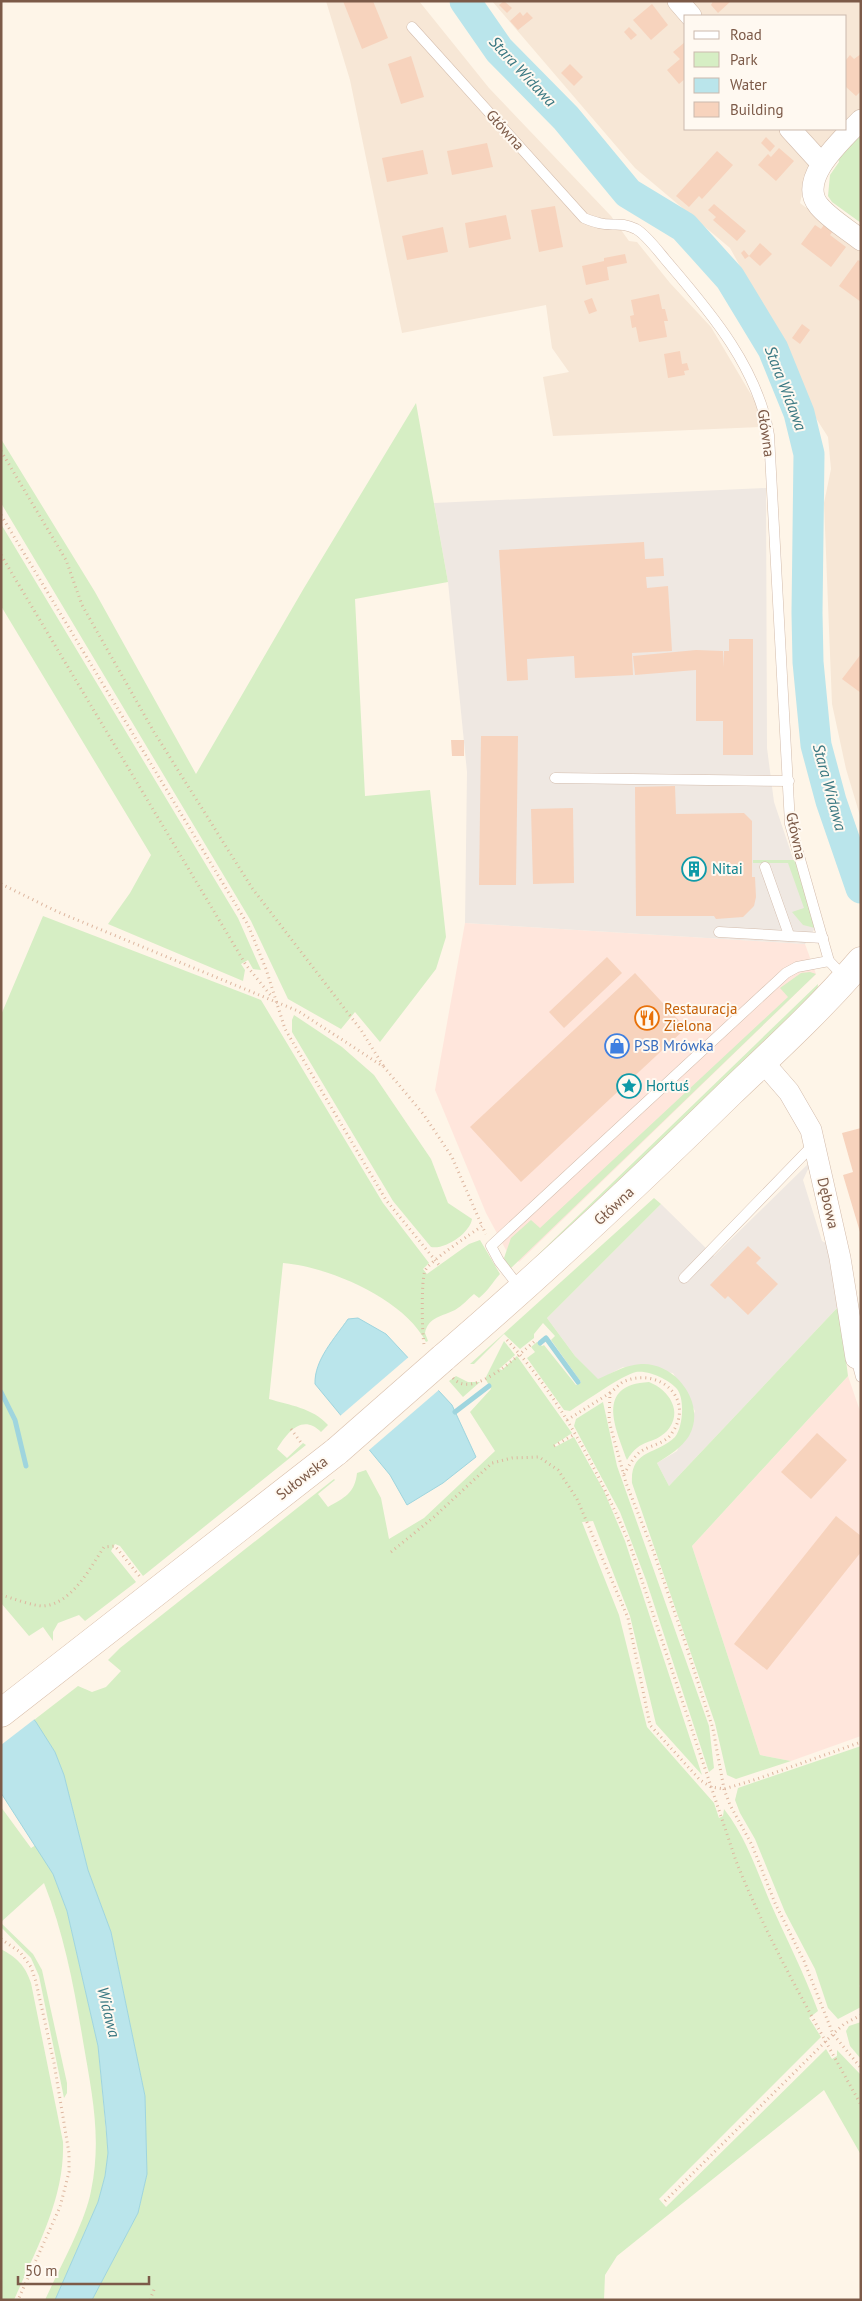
<svg xmlns="http://www.w3.org/2000/svg" width="862" height="2301" viewBox="0 0 862 2301" font-family="'PT Sans',sans-serif">
<style>
.residential{fill:#f7e7d6}
.commercial{fill:#ffe6dc}
.industrial{fill:#efe8e2}
.green{fill:#d6eec4}
.water{fill:#bae5eb;stroke:#9fd5de}
.pier{fill:#fef5e8}
.lines{fill:none;stroke-linecap:round;stroke-linejoin:round}
.stream{stroke:#9fd5de;stroke-width:5}
.river{stroke:#bae5eb;stroke-width:31}
.building{fill:#f7d3bd}
.lane-casing{stroke:#d3bcac;stroke-width:11}
.street-casing{stroke:#d3bcac;stroke-width:22}
.secondary-casing{stroke:#d9bfab;stroke-width:29}
.path{stroke:#ddb69f;stroke-width:3;stroke-dasharray:1 4;stroke-linecap:butt}
.lane{stroke:#fff;stroke-width:10}
.street{stroke:#fff;stroke-width:21}
.secondary{stroke:#fff;stroke-width:28}
.secondary-bridge-casing{stroke:#d9bfab;stroke-width:29;stroke-linecap:butt}
.secondary-bridge{stroke:#fff;stroke-width:28}
.labels{text-anchor:middle;stroke-width:4;stroke-linejoin:round;paint-order:stroke}
.street-label{font-size:15px;fill:#7c5a48;stroke:#fff9f1}
.culture-label{font-size:15px;fill:#0d838f;stroke:#fff9f1;text-anchor:start}
.food-label{font-size:15px;fill:#c56008;stroke:#fff9f1;text-anchor:start}
.shop-label{font-size:15px;fill:#366cbe;stroke:#fff9f1;text-anchor:start}
.water-label{font-size:16px;font-style:italic;fill:#3a7882;stroke:#fff9f1}
</style>
<rect width="100%" height="100%" fill="#fef5e8"/>
<!-- residential -->
<g class="residential">
<path d="M326,1H419L489,88L611,216L629,241L637,242L670,283L711,327L759,408L760,427L553,436L543,377L569,372L552,348L546,305L402,333L350,80Z"/>
<path d="M492,1H861V111L846,127V16H686V129H844L809,163L800,203L861,249V819L846,769L832,704L824,503L831,469L828,437L800,393L773,326L730,248L635,168Z"/>
</g>
<!-- commercial -->
<g class="commercial">
<path d="M465,923L805,944L816,974L519,1262L506,1250L486,1213L435,1090Z"/>
<path d="M848,1376L861,1414V1736L791,1761L760,1755L692,1546Z"/>
</g>
<!-- industrial -->
<g class="industrial">
<path d="M766,488L767,748L774,802L815,924V928L805,944L465,923L467,772L448,582L434,503Z"/>
<path d="M809,1163L810,1165L803,1180L822,1241L828,1244L839,1306L669,1486L657,1463L677,1451L695,1411L673,1373L623,1367L598,1380L575,1356L547,1318L661,1204L714,1256Z"/>
</g>
<!-- green -->
<g class="green">
<path d="M861,134V223L832,202L828,196L830,175L839,162L838,158Z"/>
<path d="M416,403L448,582L355,599L365,796L430,790L446,937L436,969L380,1042L355,1012L341,1029L288,999L251,921L1,503V439L95,592L196,774L304,588Z"/>
<path d="M1,524L238,918L261,970L253,969L248,960L241,964L245,970L243,981L108,924L130,893L151,855L1,606Z"/>
<path d="M753,860H795L815,928L803,925L792,912L804,908L788,863H753Z"/>
<path d="M43,916L261,1000L383,1203L429,1263L423,1269L427,1274L469,1244L480,1240L500,1274C492,1283 488,1291 479,1298L474,1294C468,1299 462,1306 455,1310C443,1316 428,1317 425,1333L428,1341L426,1342C404,1299 330,1267 283,1263L269,1399C289,1405 313,1408 328,1425L321,1432C302,1413 287,1433 277,1449L287,1458L303,1443L306,1445L143,1576L120,1546L115,1544L111,1551L136,1582L85,1621L79,1615L58,1623L53,1632V1641L43,1627L29,1636L1,1603V1015Z"/>
<path d="M810,972L816,974L510,1269L504,1258L511,1238L531,1220L540,1228L788,997L780,988L801,973Z"/>
<path d="M818,984L817,994L523,1272H520Z"/>
<path d="M294,1015L342,1047L374,1075L431,1159L448,1203L472,1219C470,1233 445,1250 431,1247L393,1201L292,1032V1020Z"/>
<path d="M654,1198L661,1204L547,1318L575,1356L598,1379C612,1373 625,1365 641,1364C676,1362 707,1404 689,1436C681,1448 670,1455 657,1463L669,1486L839,1306L848,1376L692,1546L760,1755L791,1761L736,1779L727,1775L715,1723L632,1483C630,1449 657,1455 675,1437C683,1427 685,1399 677,1389C674,1385 666,1380 662,1378C654,1374 644,1371 636,1372C624,1374 583,1403 570,1411L564,1410L527,1358L535,1352L531,1347L537,1342L542,1346L544,1345L576,1385L581,1382L551,1340L555,1336L543,1323L534,1334V1338L520,1349L504,1334L474,1364H470Z"/>
<path d="M504,1341L515,1355L499,1369L502,1370L517,1356L572,1433L554,1445L555,1447L574,1437L604,1491L625,1541L702,1775L656,1724L630,1616L593,1521L582,1522L619,1615L647,1727L714,1803L719,1818L723,1816L724,1809C746,1837 756,1869 770,1902C786,1938 804,1973 818,2011L809,2018L821,2037L659,2199L666,2207L826,2049L832,2059L837,2056V2050L861,2075V2155L824,2090L617,2256L605,2275L604,2300H92L138,2213L147,2174L145,2096L111,1932L88,1870L64,1775L55,1752L34,1720L78,1686L92,1692L106,1687L121,1671L108,1660L120,1648L334,1479L335,1480L318,1494L328,1507C344,1498 355,1493 357,1473L366,1470L381,1498L389,1539L424,1518L495,1451L470,1412L491,1389L486,1380V1377Z"/>
<path d="M456,1376L468,1382H480L463,1397L449,1381Z"/>
<path d="M649,1382C669,1390 684,1412 667,1431C652,1446 641,1437 627,1460C615,1427 595,1385 649,1382Z"/>
<path d="M603,1402L617,1466L709,1726L714,1768L709,1772L646,1580L620,1512L574,1426L576,1419Z"/>
<path d="M861,1746V1985L859,1986L861,1987V2007L838,2019L828,2008L815,1969L785,1912L755,1839L740,1813L735,1800L738,1788Z"/>
<path d="M1,1807L31,1848L36,1845L53,1874L67,1911L98,2046L108,2153L105,2176L98,2202L55,2300H45C59,2269 85,2223 91,2191C102,2138 92,2094 83,2041C74,1986 64,1934 44,1883L1,1922Z"/>
<path d="M1,1923L33,1954L42,1970L67,2083V2093L64,2098L39,1976L31,1958L1,1927Z"/>
<path d="M1,1949C17,1958 25,1965 31,1983L63,2142C65,2199 36,2249 14,2300H1Z"/>
<path d="M861,2022V2059L850,2046L846,2031L849,2026Z"/>
</g>
<!-- water -->
<g class="water">
<path d="M358,1318L386,1334L452,1405L476,1457L443,1483L407,1505L390,1475L315,1384C314,1360 335,1338 348,1319Z"/>
<path d="M1,1681L36,1722L55,1752L64,1775L88,1870L111,1932L145,2096L147,2174L138,2213L92,2300H55L98,2202L105,2176L108,2153L106,2127L98,2046L67,1911L53,1874L1,1793Z"/>
</g>
<!-- pier -->
<g class="pier">
<path d="M411,1355L440,1389L368,1451L340,1416Z"/>
<path d="M4,1680L36,1718L1,1745V1683Z"/>
</g>
<g class="lines">
<!-- stream -->
<g class="stream">
<path d="M540,1343L546,1338L578,1382"/>
<path d="M1,1392L15,1420L26,1466"/>
<path d="M455,1412L489,1386"/>
</g>
<!-- river -->
<path class="river" d="M465,1L499,50L566,118L628,193L684,227L730,278L773,349L799,413L809,454L807,613L808,662L816,745L831,801L861,888"/>
</g>
<!-- building -->
<g class="building">
<path d="M343,1H373L388,38L362,49Z"/>
<path d="M504,1L512,8L507,13L499,5Z"/>
<path d="M713,1H731L718,13L711,5Z"/>
<path d="M652,4L668,25L651,40L633,20Z"/>
<path d="M520,12L523,16L527,12L533,18L518,30L510,21Z"/>
<path d="M629,27L637,35L631,40L624,32Z"/>
<path d="M685,42L686,78L679,84L667,70L680,59L673,52Z"/>
<path d="M861,54V91L856,96L846,87V60L850,55L854,59Z"/>
<path d="M411,56L424,97L401,104L388,64Z"/>
<path d="M570,64L583,77L574,86L561,73Z"/>
<path d="M766,137L775,146L770,152L761,143Z"/>
<path d="M487,143L493,167L452,175L447,151Z"/>
<path d="M779,148L794,161L776,181L758,165L768,154L771,157Z"/>
<path d="M423,150L428,174L387,182L382,158Z"/>
<path d="M717,151L733,165L702,199L699,196L689,207L676,196Z"/>
<path d="M714,204L746,231L737,241L713,220L716,217L708,210Z"/>
<path d="M555,206L563,247L539,252L531,210Z"/>
<path d="M506,215L511,239L469,248L465,223Z"/>
<path d="M815,225L821,229L824,225L833,231L830,235L846,247L831,267L801,244Z"/>
<path d="M443,227L448,252L407,260L402,236Z"/>
<path d="M760,243L772,254L760,266L749,256Z"/>
<path d="M744,250L749,256L745,259L741,253Z"/>
<path d="M625,254L627,263L607,267L609,280L586,285L582,266L604,261V258Z"/>
<path d="M858,260L861,262V302L839,286Z"/>
<path d="M659,294L662,309H665L668,321H664L667,337L639,342L636,327L632,328L630,316L634,315L631,300Z"/>
<path d="M592,298L597,311L589,314L584,301Z"/>
<path d="M802,324L810,330L800,344L792,338Z"/>
<path d="M680,351L682,364L687,363L689,370L684,371L685,375L668,378L664,354Z"/>
<path d="M644,542L645,559L663,558L664,576L646,577L647,588L668,586L672,651L632,653L633,675L575,678L574,656L527,659L528,680L507,681L499,550Z"/>
<path d="M729,639H753V755H723V721H696V670L635,675L633,656L696,650L723,651L724,667V651H729Z"/>
<path d="M861,654V693L842,679Z"/>
<path d="M481,736H518L516,885H479Z"/>
<path d="M451,740H464V756H452Z"/>
<path d="M675,786L676,814L744,813L752,821V877H755L756,897L754,906L743,917L716,919L714,916H636L635,787Z"/>
<path d="M573,808L574,883L533,884L531,809Z"/>
<path d="M607,957L622,973L564,1028L549,1012Z"/>
<path d="M635,973L686,1028L521,1182L470,1127Z"/>
<path d="M861,1128V1232H860L843,1175L853,1172L842,1133Z"/>
<path d="M748,1246L761,1258L756,1263L778,1284L748,1315L728,1296L725,1299L710,1285Z"/>
<path d="M817,1433L847,1460L811,1499L781,1472Z"/>
<path d="M836,1516L861,1536V1552L767,1670L734,1644Z"/>
</g>
<g class="lines">
<!-- lane casing -->
<g class="lane-casing">
<g id="lane">
<path d="M412,27L584,218C589,220 594,222 599,223C613,227 620,221 636,229C647,235 661,255 670,265C712,314 758,369 769,435L790,824L829,961L845,978"/>
<path d="M555,778L789,781"/>
<path d="M765,867L789,935"/>
<path d="M719,932L823,938"/>
<path d="M684,1278L814,1144"/>
<path d="M520,1288L499,1261L491,1246L786,973L797,967L829,961"/>
<path d="M856,1358L861,1377"/>
</g>
</g>
<!-- street casing -->
<g class="street-casing">
<g id="street">
<path d="M678,1L691,16"/>
<path d="M861,120C844,138 796,179 819,206C830,219 847,229 861,240"/>
<path d="M790,129L821,163"/>
<path d="M763,1062L789,1092L811,1130L840,1258L856,1358"/>
</g>
</g>
<!-- secondary casing -->
<g class="secondary-casing">
<g id="secondary">
<path d="M443,1358C542,1273 637,1184 730,1093C775,1050 820,1009 861,961"/>
<path d="M1,1713L337,1451"/>
</g>
</g>
<!-- path -->
<g class="path">
<path d="M1,451L66,560L82,605L154,732L252,888L361,1030L384,1067"/>
<path d="M1,515L248,925L266,969L285,1029L386,1200L439,1265"/>
<path d="M1,555L246,965L272,997"/>
<path d="M1,884L58,912L298,1011L384,1067L424,1115L452,1157L482,1226"/>
<path d="M507,1340C561,1398 597,1470 629,1542L736,1861C770,1946 817,2025 861,2105"/>
<path d="M424,1344C422,1334 421,1280 425,1271C429,1261 471,1234 482,1226L486,1234"/>
<path d="M453,1378C473,1401 519,1354 535,1341"/>
<path d="M567,1420L610,1393"/>
<path d="M291,1429L302,1444"/>
<path d="M554,1446L575,1434"/>
<path d="M624,1474C629,1466 634,1455 643,1450C652,1445 666,1443 672,1433C695,1400 661,1367 625,1381C620,1383 615,1389 610,1393L609,1421L626,1483L654,1553L686,1645L713,1729L724,1789L730,1805L752,1845L775,1903L804,1961L833,2034L861,2068"/>
<path d="M391,1552L434,1517L492,1463L512,1458L539,1457L558,1470L577,1499L628,1618L650,1725L700,1780L711,1787L724,1789L757,1779L861,1742"/>
<path d="M1,1595C12,1598 33,1606 43,1606C72,1604 90,1568 104,1547L115,1546L141,1578"/>
<path d="M1,1939L20,1952L31,1967L36,1982L54,2063L69,2153V2172L60,2207L18,2300"/>
<path d="M665,2201L833,2034L844,2024L861,2015"/>
<path d="M150,2300L155,2287"/>
</g>
<!-- lane -->
<use href="#lane" class="lane"/>
<!-- street -->
<use href="#street" class="street"/>
<!-- secondary -->
<use href="#secondary" class="secondary"/>
<!-- secondary-bridge casing -->
<g class="secondary-bridge-casing">
<path id="secondary-bridge" d="M337,1451L443,1358"/>
</g>
<!-- secondary-bridge -->
<use href="#secondary-bridge" class="secondary-bridge"/>
</g>
<!-- icons -->
<defs>
<g id="building-ring" transform="scale(1.25)"><circle r="9.5" fill="#fff9f1" stroke="#0f9aa8" stroke-width="1.5"/><path d="M-4-6H4V6H1V3H-1V6H-4ZM-2.5-4.3h1.7v1.8h-1.7ZM.8-4.3h1.7v1.8H.8ZM-2.5-1h1.7V.8h-1.7ZM.8-1h1.7V.8H.8Z" fill="#0f9aa8"/></g>
<g id="restaurant-ring" transform="scale(1.25)"><circle r="9.5" fill="#fff9f1" stroke="#e8710a" stroke-width="1.5"/><path d="M-5-6h1v4h1v-4h1v4h1v-4h1v5L-1.5 .5V6h-2V.5L-5-1ZM5-6V6H3V1.5H1.5Q1.5-4 5-6Z" fill="#e8710a"/></g>
<g id="shop-ring" transform="scale(1.25)"><circle r="9.5" fill="#fff9f1" stroke="#3f7fe0" stroke-width="1.5"/><path d="M-5-2.5h2.3a2.7 3.5 0 0 1 5.4 0H5L5.5 6h-11ZM-1.5-2.5h3a1.5 2.3 0 0 0-3 0Z" fill="#3f7fe0"/></g>
<g id="sight-ring" transform="scale(1.25)"><circle r="9.5" fill="#fff9f1" stroke="#0f9aa8" stroke-width="1.5"/><path d="M0-6L1.8-2.2L6-1.7L2.9 1.2L3.7 5.4L0 3.3L-3.7 5.4L-2.9 1.2L-6-1.7L-1.8-2.2Z" fill="#0f9aa8"/></g>
</defs>
<g fill-rule="evenodd">
<use href="#building-ring" x="694" y="869"/>
<use href="#restaurant-ring" x="647" y="1018"/>
<use href="#shop-ring" x="617" y="1046"/>
<use href="#sight-ring" x="629" y="1086"/>
</g>
<g class="labels">
<!-- street labels -->
<g class="street-label">
<text transform="translate(505 130) rotate(48)" y="5">Główna</text>
<text transform="translate(766 433) rotate(82)" y="5">Główna</text>
<text transform="translate(796 836) rotate(78)" y="5">Główna</text>
<text transform="translate(828 1203) rotate(77)" y="5">Dębowa</text>
<text transform="translate(614 1206) rotate(-43)" y="5">Główna</text>
<text transform="translate(302 1478) rotate(-38)" y="5">Sułowska</text>
</g>
<!-- culture labels -->
<g class="culture-label">
<text x="712" y="874">Nitai</text>
<text x="646" y="1091">Hortuś</text>
</g>
<!-- food labels -->
<g class="food-label">
<text x="664" y="1014">Restauracja<tspan x="664" dy="17">Zielona</tspan></text>
</g>
<!-- shop labels -->
<g class="shop-label">
<text x="634" y="1051">PSB Mrówka</text>
</g>
<!-- water labels -->
<g class="water-label">
<text transform="translate(523 71) rotate(47)" y="6">Stara Widawa</text>
<text transform="translate(786 388) rotate(69)" y="6">Stara Widawa</text>
<text transform="translate(830 787) rotate(75)" y="6">Stara Widawa</text>
<text transform="translate(109 2012) rotate(76)" y="6">Widawa</text>
</g>
</g>
<!-- border -->
<rect width="862" height="2301" fill="none" stroke="#7c5a48" stroke-width="5"/>
<!-- legend -->
<rect x="684" y="15" width="162" height="115" fill="#fff9f1" stroke="#cbb9ad"/>
<rect x="694" y="31" width="25" height="8" fill="#ffffff" stroke="#cbb9ad"/>
<text x="730" y="40" font-size="15" fill="#7c5a48">Road</text>
<rect x="694" y="52" width="25" height="15" fill="#d6eec4" stroke="#cbb9ad"/>
<text x="730" y="65" font-size="15" fill="#7c5a48">Park</text>
<rect x="694" y="78" width="25" height="15" fill="#bae5eb" stroke="#cbb9ad"/>
<text x="730" y="90" font-size="15" fill="#7c5a48">Water</text>
<rect x="694" y="102" width="25" height="15" fill="#f7d3bd" stroke="#cbb9ad"/>
<text x="730" y="115" font-size="15" fill="#7c5a48">Building</text>
<!-- scale -->
<path d="M18 2276v8h131v-8" fill="none" stroke="#7c5a48" stroke-width="2.5"/>
<text x="25" y="2276" font-size="15" fill="#7c5a48" stroke="#fff9f1" stroke-width="4" paint-order="stroke">50 m</text>
</svg>
